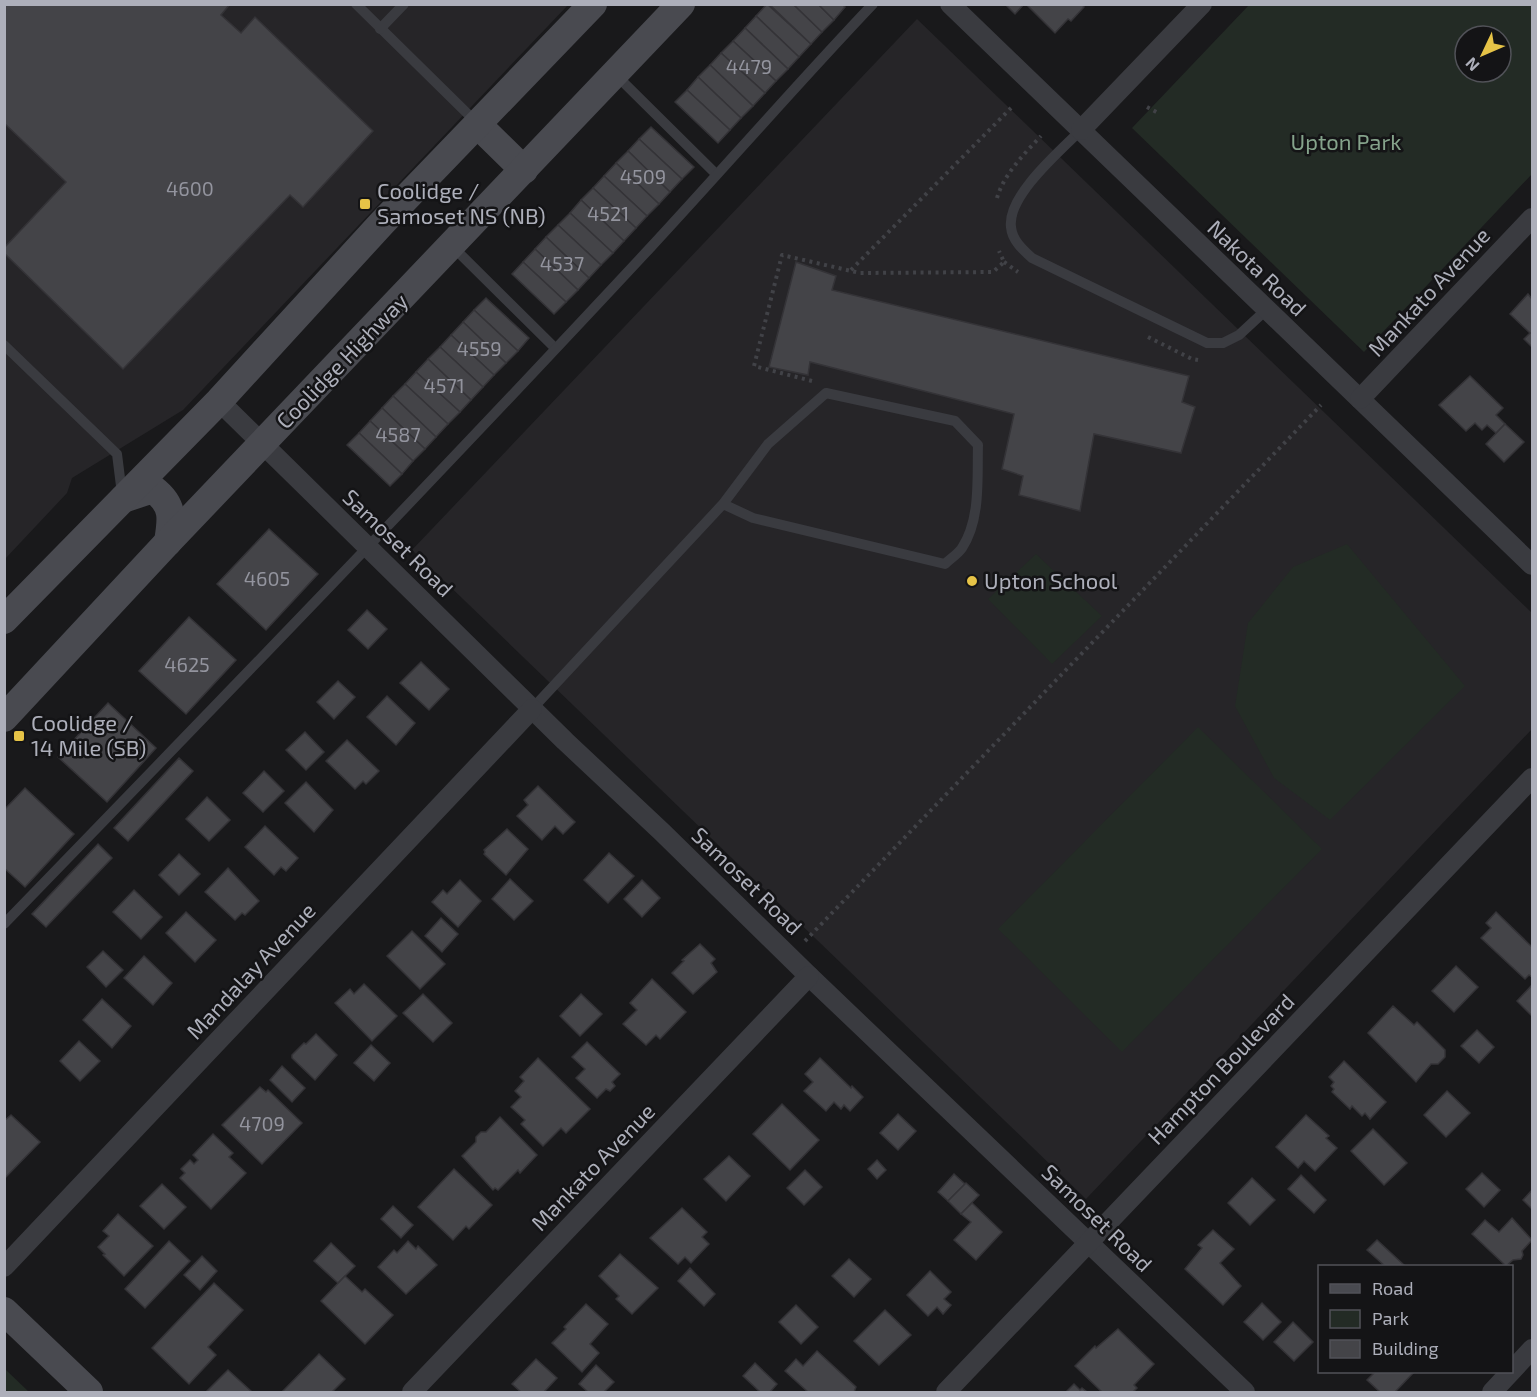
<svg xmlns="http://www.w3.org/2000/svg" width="1537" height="1397" viewBox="0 0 1537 1397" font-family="'Exo 2',sans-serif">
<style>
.built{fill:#262528}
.green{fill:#232b25;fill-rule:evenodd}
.building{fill:#444448;stroke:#343337;stroke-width:1.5}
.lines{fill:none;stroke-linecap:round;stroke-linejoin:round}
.path{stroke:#414247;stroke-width:4;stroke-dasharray:3 4.5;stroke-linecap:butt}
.lane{stroke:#3a3b40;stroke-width:10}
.street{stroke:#3a3b40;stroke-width:20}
.secondary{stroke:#494a50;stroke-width:28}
.poi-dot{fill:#e6c347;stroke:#141416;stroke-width:2}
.labels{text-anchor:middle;stroke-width:5;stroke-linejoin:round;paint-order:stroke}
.number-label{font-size:20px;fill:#93949e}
.park-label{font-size:22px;fill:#85a38b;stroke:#141416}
.poi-label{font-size:22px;fill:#adafba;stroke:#141416;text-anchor:start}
.street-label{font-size:22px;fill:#adafba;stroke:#141416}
</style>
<rect width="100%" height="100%" fill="#19191b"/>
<!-- built -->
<g class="built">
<path d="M5,5H568L183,410L72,478L67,493L5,559Z"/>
<path d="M917,19L1532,613V729L1086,1199L412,550Z"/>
</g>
<!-- green -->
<g class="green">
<path d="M1249,5H1532V174L1364,352L1132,128ZM1465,36H1501V72H1465Z"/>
<path d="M1347,544L1465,686L1330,820L1274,778L1235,706L1248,623L1293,567Z"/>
<path d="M1036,554L1102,616L1052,664L988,599Z"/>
<path d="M1198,727L1322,849L1122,1052L998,929Z"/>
<path d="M4,1369H5L29,1392H5Z"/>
</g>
<!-- building -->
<g class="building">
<path d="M4,4H230L221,15L241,33L255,17L373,131L303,207L290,195L123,369L4,253V248L66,182L4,123Z"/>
<path d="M767,4L811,44L799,57L756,16Z"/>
<path d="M769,4H793L822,32L811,44Z"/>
<path d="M793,4H818L834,20L822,32Z"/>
<path d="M818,4H842L845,7L834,20Z"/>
<path d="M1005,4H1024L1015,14Z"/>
<path d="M1026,4H1082L1084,7L1071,21L1068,19L1055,33Z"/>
<path d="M756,16L799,57L788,69L745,28Z"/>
<path d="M745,28L788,69L776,81L733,41Z"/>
<path d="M733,41L776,81L765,93L721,53Z"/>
<path d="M721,53L765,93L753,106L710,65Z"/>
<path d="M710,65L753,106L741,118L698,77Z"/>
<path d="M698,77L741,118L730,130L687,90Z"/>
<path d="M687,90L730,130L718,143L675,102Z"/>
<path d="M651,127L694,167L682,179L639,139Z"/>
<path d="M639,139L682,179L670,192L628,151Z"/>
<path d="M628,151L670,192L659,204L616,163Z"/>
<path d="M616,163L659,204L647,216L604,176Z"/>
<path d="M604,176L647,216L636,228L593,188Z"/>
<path d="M593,188L636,228L624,241L581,200Z"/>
<path d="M581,200L624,241L613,253L570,213Z"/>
<path d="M570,213L613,253L601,265L558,225Z"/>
<path d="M558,225L601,265L589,278L546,237Z"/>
<path d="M546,237L589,278L578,290L535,249Z"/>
<path d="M535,249L578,290L566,302L523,262Z"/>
<path d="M523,262L566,302L554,314L512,274Z"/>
<path d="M796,262L836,276L832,290L1189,376L1182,402L1195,407L1181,453L1094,434L1080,511L1019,495L1023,476L1002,469L1014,414L810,362L808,375L769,367Z"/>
<path d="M1528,294L1532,299V347L1524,339L1530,333L1510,314Z"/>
<path d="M486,298L529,338L518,351L474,310Z"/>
<path d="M474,310L518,351L506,363L463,322Z"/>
<path d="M463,322L506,363L494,375L451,335Z"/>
<path d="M451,335L494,375L483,387L440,347Z"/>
<path d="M440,347L483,387L471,400L428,359Z"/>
<path d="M428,359L471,400L460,412L416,372Z"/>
<path d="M416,372L460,412L448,424L405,384Z"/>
<path d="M1470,376L1503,408L1496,415L1505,424L1496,433L1487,425L1482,430L1475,423L1466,431L1439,405Z"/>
<path d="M405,384L448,424L436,437L393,396Z"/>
<path d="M393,396L436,437L425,449L382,408Z"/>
<path d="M382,408L425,449L413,461L370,421Z"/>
<path d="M370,421L413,461L402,474L359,433Z"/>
<path d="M1505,424L1524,442L1504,462L1486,444Z"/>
<path d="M359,433L402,474L390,486L347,445Z"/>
<path d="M269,529L318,574L266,630L217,584Z"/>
<path d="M367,610L387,629L368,649L348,630Z"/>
<path d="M189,617L236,660L186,714L139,671Z"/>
<path d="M421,662L449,689L429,710L400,683Z"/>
<path d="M338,681L355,697L334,719L317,702Z"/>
<path d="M387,696L415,723L396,745L367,717Z"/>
<path d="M108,703L156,748L107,802L58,757Z"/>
<path d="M305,732L324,752L306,770L286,750Z"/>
<path d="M347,740L379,771L366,784L363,781L355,789L326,761Z"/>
<path d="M179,758L193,771L128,841L114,828Z"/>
<path d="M264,771L284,791L263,812L243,793Z"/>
<path d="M306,782L333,810L314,832L285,803Z"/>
<path d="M538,786L575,822L563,834L555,826L542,840L517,816L528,805L524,800Z"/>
<path d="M25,788L74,834L25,887L4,868V810Z"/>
<path d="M207,797L230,820L209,841L186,819Z"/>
<path d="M265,826L298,858L286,871L281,867L274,875L245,847Z"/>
<path d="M507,829L528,849L506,875L484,854L485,852L484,850Z"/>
<path d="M98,844L112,858L46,927L32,914Z"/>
<path d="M609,853L634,876L608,903L584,880Z"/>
<path d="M179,854L200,874L179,895L159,875Z"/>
<path d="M228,868L259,901L245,915L242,913L235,920L205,892Z"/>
<path d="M510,879L533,901L514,920L492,899Z"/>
<path d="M460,880L481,901L458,927L432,902L443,890L447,894Z"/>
<path d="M642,880L660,898L642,917L624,899Z"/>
<path d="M134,890L162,917L141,939L113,912Z"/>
<path d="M186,912L216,940L195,962L166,933Z"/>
<path d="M1496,912L1532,947V977L1529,975L1525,979L1481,938L1491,928L1486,923Z"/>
<path d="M441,918L458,934L442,952L425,936Z"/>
<path d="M412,931L445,964L420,989L387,956Z"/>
<path d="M700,944L715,959L711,963L717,972L693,994L672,973L684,961L682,960Z"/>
<path d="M103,951L123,970L106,987L87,967Z"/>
<path d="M144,956L172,983L153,1005L124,978Z"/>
<path d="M1456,966L1478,987L1454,1012L1432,991Z"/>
<path d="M652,979L686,1012L660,1039L656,1035L646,1045L623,1024L637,1010L630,1003Z"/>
<path d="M364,984L397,1016L372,1041L335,1003L350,989L354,994Z"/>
<path d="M1532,985V1016L1517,1001Z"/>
<path d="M423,994L452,1023L433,1042L403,1013Z"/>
<path d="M581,994L602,1014L580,1036L560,1016Z"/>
<path d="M102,999L131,1026L112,1048L83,1020Z"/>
<path d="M1393,1006L1414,1025L1417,1022L1445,1050V1057L1438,1064H1431L1416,1082L1368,1033Z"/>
<path d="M1477,1030L1494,1047L1479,1063L1461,1046Z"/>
<path d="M316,1034L337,1055L315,1080L292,1058V1055L304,1043L306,1044Z"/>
<path d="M79,1041L100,1061L80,1081L60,1061Z"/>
<path d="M587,1042L620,1074L612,1082L615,1086L610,1091L606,1089L597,1098L576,1078L585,1069L572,1057Z"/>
<path d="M371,1045L390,1063L374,1081L354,1063Z"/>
<path d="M538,1058L590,1109L566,1133L561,1128L543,1146L521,1124L525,1120L511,1107L521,1097L515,1091L524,1081L520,1077Z"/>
<path d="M820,1058L851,1088L852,1086L863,1097L850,1111L844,1105L841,1109L834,1102L826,1111L804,1091L813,1082L805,1074Z"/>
<path d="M1344,1061L1386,1102L1370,1119L1365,1113L1362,1116L1352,1106L1350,1109L1332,1092L1334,1089L1331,1086L1334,1082L1329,1077Z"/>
<path d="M282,1066L305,1088L292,1102L270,1080Z"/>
<path d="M260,1087L266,1092L268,1090L302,1123L262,1164L222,1125Z"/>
<path d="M1447,1091L1470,1113L1446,1137L1424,1115Z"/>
<path d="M782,1104L819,1140L790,1170L753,1134Z"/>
<path d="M898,1114L916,1131L898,1150L880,1133Z"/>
<path d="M11,1115L40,1142L4,1179V1121Z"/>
<path d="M1306,1115L1329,1136L1326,1138L1337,1148L1315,1171L1304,1161L1298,1168L1276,1147Z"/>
<path d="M500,1117L537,1155L520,1173L518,1170L498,1190L495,1188L493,1190L462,1156L476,1142V1137L481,1132H486Z"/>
<path d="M1373,1129L1407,1163L1384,1185L1351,1151Z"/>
<path d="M213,1134L233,1153L229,1157L246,1173L211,1209L180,1178L185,1173L181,1169L190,1160L194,1164L198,1160L193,1155Z"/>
<path d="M729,1156L750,1176L726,1201L704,1179Z"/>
<path d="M877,1160L886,1170L877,1179L868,1169Z"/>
<path d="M454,1169L492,1205L469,1229L466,1226L453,1240L418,1207Z"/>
<path d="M805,1170L822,1187L804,1205L787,1188Z"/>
<path d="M1482,1173L1500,1190L1484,1207L1466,1189Z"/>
<path d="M954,1174L965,1184L948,1201L938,1192Z"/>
<path d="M1301,1175L1326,1200L1314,1213L1288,1189Z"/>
<path d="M1252,1178L1275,1200L1250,1225L1228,1203Z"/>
<path d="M966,1183L979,1195L961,1214L948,1201Z"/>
<path d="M162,1184L186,1207L164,1229L140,1206Z"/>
<path d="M1532,1190V1209L1523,1200Z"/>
<path d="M972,1203L1002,1232L976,1260L954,1240L971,1222L961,1214Z"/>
<path d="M393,1206L413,1225L401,1238L381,1219Z"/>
<path d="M682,1208L707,1232L702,1237L709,1244L691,1263L685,1257L678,1264L650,1238Z"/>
<path d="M118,1214L153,1246L124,1276L103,1255L105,1254L98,1247L109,1236L103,1231Z"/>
<path d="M1512,1218L1532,1240L1522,1251L1523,1255L1521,1259L1513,1260L1506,1266L1472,1234L1485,1220L1499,1232Z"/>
<path d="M1213,1230L1234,1249L1220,1263L1241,1286L1223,1305L1185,1269L1202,1248L1198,1245Z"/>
<path d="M1377,1240L1405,1266H1385L1367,1250Z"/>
<path d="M169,1241L190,1261L145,1308L125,1289Z"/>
<path d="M408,1241L416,1249L418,1246L437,1265L406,1294L378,1267L394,1250L397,1253Z"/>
<path d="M331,1243L355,1266L338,1283L314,1261Z"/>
<path d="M620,1254L658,1288L632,1314L616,1299L619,1296L599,1276Z"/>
<path d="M202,1256L217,1271L200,1290L184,1275Z"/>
<path d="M849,1259L871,1279L854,1297L832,1276Z"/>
<path d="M690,1268L715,1294L704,1306L678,1281Z"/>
<path d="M930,1271L951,1292L944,1299L951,1305L943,1314L937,1307L928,1316L907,1295Z"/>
<path d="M345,1276L362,1292L365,1289L393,1315L365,1344L321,1301Z"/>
<path d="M214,1283L243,1310L208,1347L216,1355L189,1384L152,1348Z"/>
<path d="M1262,1303L1281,1322L1263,1340L1244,1322Z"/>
<path d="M586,1304L608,1324L590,1344L599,1353L582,1372L552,1343L566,1329L564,1327Z"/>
<path d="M796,1305L818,1327L801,1344L779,1322Z"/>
<path d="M885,1310L911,1335L879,1365L854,1341Z"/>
<path d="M1293,1322L1313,1342L1294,1361L1274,1342Z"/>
<path d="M1118,1329L1154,1364L1134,1385L1137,1388L1133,1392H1102L1075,1366L1095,1346L1096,1348Z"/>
<path d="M817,1351L856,1387L854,1392H808L785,1371L796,1359L803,1366Z"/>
<path d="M319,1354L345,1379L332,1392H282Z"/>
<path d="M536,1359L557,1378L544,1392H521L512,1384Z"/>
<path d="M755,1363L777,1384L770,1392H760L743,1376Z"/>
<path d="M596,1365L614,1382L604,1392H588L579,1384Z"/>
<path d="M228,1370L252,1392H206Z"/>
<path d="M1375,1372H1414L1395,1392H1380L1367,1380Z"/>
<path d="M1074,1384L1080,1390L1082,1388L1087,1392H1066Z"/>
</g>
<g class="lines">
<!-- path -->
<g class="path">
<path d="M1147,107L1160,114"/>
<path d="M997,198C1004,174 1024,154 1041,136"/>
<path d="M1004,262L1018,272"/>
<path d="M851,270L1011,108"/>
<path d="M1148,337L1192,359L1198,360"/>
<path d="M812,381L754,366L782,255L860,273L993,272L1004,262L999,251"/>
<path d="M805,941L1321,405"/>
</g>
<!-- lane -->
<g class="lane">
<path d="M356,4L476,122"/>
<path d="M380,29L404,4"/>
<path d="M616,75L716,174"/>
<path d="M1081,130C1060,151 1007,196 1011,227C1012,240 1023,250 1032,258L1207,343H1223L1239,335L1266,310"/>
<path d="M452,246L555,348"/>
<path d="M4,345L117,454L122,494"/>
<path d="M532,709L723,504L768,444L826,393L955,421L978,445C977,478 981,519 962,548C958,554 950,559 945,564L753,518L723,504"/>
<path d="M4,924C221,700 438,476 650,248C725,167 797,84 873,4"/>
</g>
<!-- street -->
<g class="street">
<path d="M950,4L1532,565"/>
<path d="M1081,130L1202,4"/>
<path d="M1360,399L1532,218"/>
<path d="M219,401L565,741L662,832L809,976L1245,1392"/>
<path d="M4,1267L532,709"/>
<path d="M412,1392L809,976"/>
<path d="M946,1392L1532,778"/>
<path d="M1492,1392L1532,1349"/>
</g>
<!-- secondary -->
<g class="secondary">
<path d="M478,125L524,170"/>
<path d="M123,499L153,489C174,505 172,518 168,542"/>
<path d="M4,620L219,401L382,223L593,4"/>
<path d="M4,718L168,542L681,4"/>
<path d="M4,1311L89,1392"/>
</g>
</g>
<!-- markers -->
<g class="poi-dot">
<rect x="359" y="198" width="12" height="12" rx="3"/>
<circle cx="972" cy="581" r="6"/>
<rect x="13" y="730" width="12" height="12" rx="3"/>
</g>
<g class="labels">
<!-- number labels -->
<g class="number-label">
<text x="749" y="74">4479</text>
<text x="643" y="184">4509</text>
<text x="190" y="196">4600</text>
<text x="608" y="221">4521</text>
<text x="562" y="271">4537</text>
<text x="479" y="356">4559</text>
<text x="444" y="393">4571</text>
<text x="398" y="442">4587</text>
<text x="267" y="586">4605</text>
<text x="187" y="672">4625</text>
<text x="262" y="1131">4709</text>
</g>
<!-- park labels -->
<g class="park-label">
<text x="1346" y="150">Upton Park</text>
</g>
<!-- poi labels -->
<g class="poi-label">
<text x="377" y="199">Coolidge /<tspan x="377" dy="25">Samoset NS (NB)</tspan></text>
<text x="984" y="589">Upton School</text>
<text x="31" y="731">Coolidge /<tspan x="31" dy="25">14 Mile (SB)</tspan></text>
</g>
<!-- street labels -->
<g class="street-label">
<text transform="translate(1257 268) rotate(44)" y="8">Nakota Road</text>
<text transform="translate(1429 292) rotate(-47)" y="8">Mankato Avenue</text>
<text transform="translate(342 361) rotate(-46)" y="8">Coolidge Highway</text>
<text transform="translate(398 543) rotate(44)" y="8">Samoset Road</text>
<text transform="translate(747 881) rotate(44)" y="8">Samoset Road</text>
<text transform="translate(251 971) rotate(-47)" y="8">Mandalay Avenue</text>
<text transform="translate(1221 1069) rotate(-46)" y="8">Hampton Boulevard</text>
<text transform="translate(593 1167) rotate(-46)" y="8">Mankato Avenue</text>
<text transform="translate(1097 1218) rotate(44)" y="8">Samoset Road</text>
</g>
</g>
<!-- border -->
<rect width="1537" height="1397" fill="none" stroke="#adafba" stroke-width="12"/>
<!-- legend -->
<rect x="1318" y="1265" width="195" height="108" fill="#141416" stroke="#515258" stroke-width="1.5"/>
<rect x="1330" y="1284" width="30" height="9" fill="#494a50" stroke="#515258" stroke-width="1.5"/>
<text x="1372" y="1295" font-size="18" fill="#adafba">Road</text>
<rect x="1330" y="1310" width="30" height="18" fill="#232b25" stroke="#515258" stroke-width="1.5"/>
<text x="1372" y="1325" font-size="18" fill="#adafba">Park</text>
<rect x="1330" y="1340" width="30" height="18" fill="#444448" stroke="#515258" stroke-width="1.5"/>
<text x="1372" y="1355" font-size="18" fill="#adafba">Building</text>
<!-- north arrow -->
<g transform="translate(1483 54) rotate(226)"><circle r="28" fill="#141416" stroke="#515258" stroke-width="1.5"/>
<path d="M0-4.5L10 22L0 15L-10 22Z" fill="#e6c347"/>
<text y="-9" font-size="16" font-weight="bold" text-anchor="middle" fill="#adafba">N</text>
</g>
</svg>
